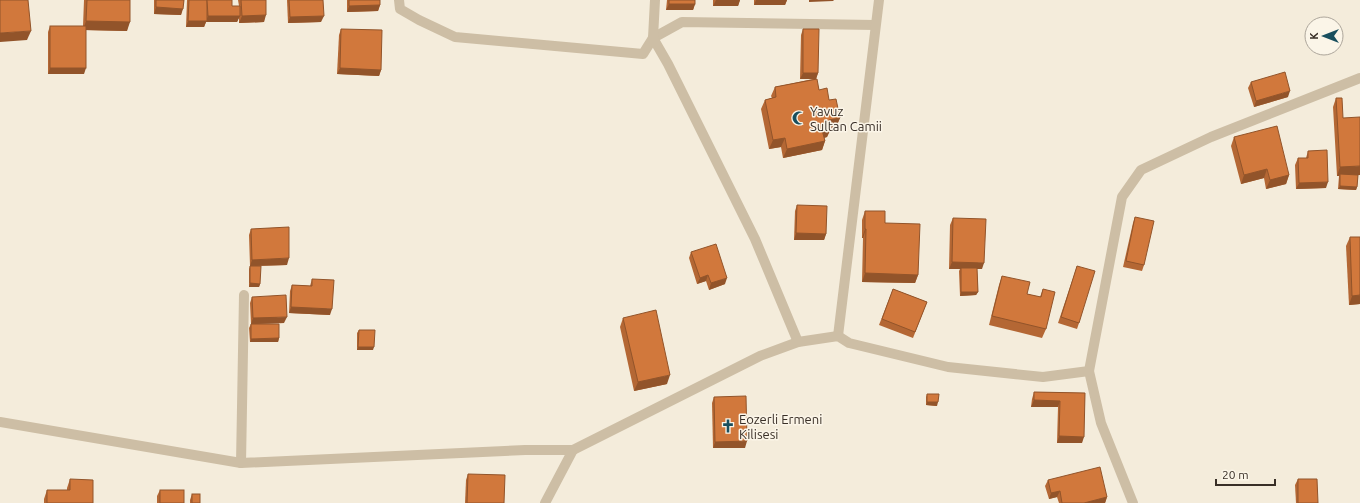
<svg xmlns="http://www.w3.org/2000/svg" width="1360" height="503" viewBox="0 0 1360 503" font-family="Ubuntu,sans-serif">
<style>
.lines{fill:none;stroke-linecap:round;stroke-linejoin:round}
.lane{stroke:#cdbea5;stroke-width:10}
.street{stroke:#cdbea5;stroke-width:10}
.wall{fill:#b46734}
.shaded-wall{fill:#92542a}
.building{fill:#d1783c;stroke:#92542a}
.labels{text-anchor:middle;stroke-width:3;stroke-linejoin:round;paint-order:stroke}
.poi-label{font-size:13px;fill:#392f27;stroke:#fbf5e8;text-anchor:start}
</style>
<rect width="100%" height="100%" fill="#f4ecdb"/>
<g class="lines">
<!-- lane -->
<path class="lane" d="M241,463L244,295"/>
<!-- street -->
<g class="street">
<path d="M399,0L400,9L419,20L455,37L643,54L653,38L682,22L875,25"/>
<path d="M655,0L653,38L668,64L755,239L798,342"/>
<path d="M838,336L879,0"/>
<path d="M1089,371L1101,423L1133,503"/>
<path d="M0,422L241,463L525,450H573L760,356L798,342L838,336L849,343L948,367L1043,377L1089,371L1122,197L1141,170L1211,137L1360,78"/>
<path d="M545,503L573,450"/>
</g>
</g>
<!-- wall -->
<g class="wall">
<path d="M84,0H130L127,31L86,30L84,74H48V32L50,26H83Z"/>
<path d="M154,0H184L181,15L154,14Z"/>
<path d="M187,0H232V6H239L238,0H266L264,22L239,23V17L237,22H206L204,27H186Z"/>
<path d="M287,0H323L321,22L288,23Z"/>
<path d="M347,0H380V5L378,11L347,12Z"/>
<path d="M667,0H695V4L693,10H666Z"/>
<path d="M713,0H740L738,6H713Z"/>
<path d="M754,0H787L785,5H754Z"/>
<path d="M341,29L381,70L379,76L337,74L339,35Z"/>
<path d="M803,29L818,73L816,79L819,90L829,100L840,118L836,127L830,128L827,137L824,138L825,141L822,150L783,158L781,147L769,149L761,109L765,100L772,98L771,96L775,87L813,79H800L801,35Z"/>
<path d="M1251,82L1288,97L1254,107L1248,88Z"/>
<path d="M1336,98L1358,175L1357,187L1356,190L1338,189L1339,176H1337L1333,107Z"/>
<path d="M1234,137L1289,175L1286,184L1266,189L1264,178L1241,184L1231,146Z"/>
<path d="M1308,151L1326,188L1296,189L1295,165L1298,158H1306Z"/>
<path d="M797,205L826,234L824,240H794L795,211Z"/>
<path d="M865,211L885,223L918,275L915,283L862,282L863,238H862V220Z"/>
<path d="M1135,217L1144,265L1142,271L1123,267L1133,223Z"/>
<path d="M953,218L982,269H977L978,292L976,295L960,296L959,271L960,269H949L950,225Z"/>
<path d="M251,229L287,265L252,266L260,284L259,287H249V269L250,266L249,235Z"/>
<path d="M1350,237L1360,304L1349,305L1346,246Z"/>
<path d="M691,252L725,284L709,290L706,281L697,284L689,258Z"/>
<path d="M1077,266L1079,323L1077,329L1058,323Z"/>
<path d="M1002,276L1027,294L1040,297L1043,289L1046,329L1042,338L989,325L999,285Z"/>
<path d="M312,279L330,315L289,313L290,291L292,285L310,286Z"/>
<path d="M893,289L927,302L913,338L879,325Z"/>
<path d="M252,297L284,323L255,324L279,338L278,342H250L249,328L251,324L250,303Z"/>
<path d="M623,318L667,384L634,391L620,327Z"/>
<path d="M359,330L373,350H357V333Z"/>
<path d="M1034,392L1085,393L1082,443H1057L1058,407H1031L1032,399Z"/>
<path d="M927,394L937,406L926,405V397Z"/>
<path d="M714,397L745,448H713L712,403Z"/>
<path d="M468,474L504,503H465L466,480Z"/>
<path d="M70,479L93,503H44V499L47,490H67V488Z"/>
<path d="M1298,479L1318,503H1296L1295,485Z"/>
<path d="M1048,480L1107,497L1105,503H1059L1057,497L1049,499L1045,486Z"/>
<path d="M160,490L184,503H157V496Z"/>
<path d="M192,494L200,503H190V500Z"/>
</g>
<!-- shaded-wall -->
<g class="shaded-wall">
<path d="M716,0H740L738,6H713Z"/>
<path d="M756,0H787L785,5H754Z"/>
<path d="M809,0H834L833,1L809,2Z"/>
<path d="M669,4H695L693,10H666Z"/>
<path d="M380,5L378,11L347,12L349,6Z"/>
<path d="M156,7L183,9L181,15L154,14Z"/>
<path d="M266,15L264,22L239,23L242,16Z"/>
<path d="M208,16H240L237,22H206L204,27H186L188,21H206Z"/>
<path d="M324,16L321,22L288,23L290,17Z"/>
<path d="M86,21L130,22L127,31L83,30Z"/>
<path d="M31,31L27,40L0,42V33Z"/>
<path d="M50,68H86L84,74H48Z"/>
<path d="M340,68L381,70L379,76L337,74Z"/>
<path d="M803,73H818L816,79H800Z"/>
<path d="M1290,91L1288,97L1254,107L1256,101Z"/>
<path d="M840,118L836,127L825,129L829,120Z"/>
<path d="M831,129L827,137L819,139L822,130Z"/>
<path d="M785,138L781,147L769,149L773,140Z"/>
<path d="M825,141L822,150L783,158L787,149Z"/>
<path d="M1360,166V175L1340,176V174L1339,176H1337L1340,167Z"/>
<path d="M1267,169L1264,178L1241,184L1244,175Z"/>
<path d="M1289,175L1286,184L1266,189L1270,180Z"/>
<path d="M1328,182L1326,188L1296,189L1299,183Z"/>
<path d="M1340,186L1357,187L1356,190L1338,189Z"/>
<path d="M865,229H866L863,238H862Z"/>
<path d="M796,233L826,234L824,240H794Z"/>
<path d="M289,258L287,265L250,266L252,260Z"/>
<path d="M952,262L984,263L982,269H949Z"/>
<path d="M865,273L918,275L915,283L862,282Z"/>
<path d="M708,275L706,281L697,284L700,278Z"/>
<path d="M727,278L725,284L709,290L711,283Z"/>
<path d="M250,283L260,284L259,287H249Z"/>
<path d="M961,292H978L976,295L960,296Z"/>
<path d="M1360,295V304L1349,305L1352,296Z"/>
<path d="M291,307L332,309L330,315L289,313Z"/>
<path d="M287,317L284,323L251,324L253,318Z"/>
<path d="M279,338L278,342H250L251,339Z"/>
<path d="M358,347H374L373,350H357Z"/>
<path d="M670,375L667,384L634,391L638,382Z"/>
<path d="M1034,400L1060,401L1058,407H1031Z"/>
<path d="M927,402H938L937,406L926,405Z"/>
<path d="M1059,436L1084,437L1082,443H1057Z"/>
<path d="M747,441L745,448H713L715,442Z"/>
<path d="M1060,491L1057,497L1049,499L1051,493Z"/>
<path d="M1107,497L1105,503H1084Z"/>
</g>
<!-- building -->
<g class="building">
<path d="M0,0H28L31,31L0,33Z"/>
<path d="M87,0H130V22L86,21Z"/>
<path d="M156,0H184L183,9L156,7Z"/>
<path d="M189,0H207V21H188Z"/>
<path d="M207,0H232V6H240V16H208Z"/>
<path d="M241,0H266V15L242,16Z"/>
<path d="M289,0H323L324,16L290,17Z"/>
<path d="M349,0H380V5L349,6Z"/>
<rect x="669" y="0" width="26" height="4"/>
<rect x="50" y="26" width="36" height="42"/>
<path d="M341,29L382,30L381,70L340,68Z"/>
<path d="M803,29H819L818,73H803Z"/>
<path d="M1285,72L1290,91L1256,101L1251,82Z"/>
<path d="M817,79L819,90L827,88L829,100L836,99L840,118L829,120L831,129L822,130L825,141L787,149L785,138L773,140L765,100L776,97L775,87Z"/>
<path d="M1336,98H1342L1343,118L1360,117V166L1340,167Z"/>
<path d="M1277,126L1289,175L1270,180L1267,169L1244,175L1234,137Z"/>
<path d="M1327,150L1328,182L1299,183L1298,158H1308V151Z"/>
<path d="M1340,174L1358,175L1357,187L1340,186Z"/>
<path d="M797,205L827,206L826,234L796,233Z"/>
<path d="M865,211H885V223L920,224L918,275L865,273L866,229H865Z"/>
<path d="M1135,217L1154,221L1144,265L1126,261Z"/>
<path d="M953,218L986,219L984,263L952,262Z"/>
<path d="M289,227V258L252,260L251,229Z"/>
<path d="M1350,237H1360V295L1352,296Z"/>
<path d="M716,244L727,278L711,283L708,275L700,278L691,252Z"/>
<path d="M250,266H261L260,284L250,283Z"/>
<path d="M1077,266L1095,271L1079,323L1061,317Z"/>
<path d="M961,268H977L978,292H961Z"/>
<path d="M1002,276L1030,282L1027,294L1041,297L1043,289L1055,292L1046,329L992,316Z"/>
<path d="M312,279L334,280L332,309L291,307L292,285L312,286Z"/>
<path d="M893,289L927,302L915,332L882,319Z"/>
<path d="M286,295L287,317L253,318L252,297Z"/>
<path d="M656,310L670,375L638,382L623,318Z"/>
<path d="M251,324H279V338L251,339Z"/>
<path d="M359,330H375L374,347H358Z"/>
<path d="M1034,392L1085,393L1084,437L1059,436L1060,401L1034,400Z"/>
<path d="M927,394H939L938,402H927Z"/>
<path d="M746,396L747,441L715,442L714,397Z"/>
<path d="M1100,467L1107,497L1084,503H1062L1060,491L1051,493L1048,480Z"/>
<path d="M468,474L505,475L504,503H467Z"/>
<path d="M70,479L93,480V503H47V490H70Z"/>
<path d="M1298,479H1317L1318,503H1298Z"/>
<rect x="160" y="490" width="24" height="13"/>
<rect x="192" y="494" width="8" height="9"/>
</g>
<!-- icons -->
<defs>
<g id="mosque-bare" transform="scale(1.08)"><path d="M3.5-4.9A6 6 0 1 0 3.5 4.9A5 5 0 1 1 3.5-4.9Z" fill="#194f5e" stroke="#fbf5e8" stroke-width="2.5" paint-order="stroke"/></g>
<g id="church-bare" transform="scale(1.08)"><path d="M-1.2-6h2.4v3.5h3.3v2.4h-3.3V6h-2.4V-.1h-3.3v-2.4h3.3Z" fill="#194f5e" stroke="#fbf5e8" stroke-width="2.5" paint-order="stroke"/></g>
</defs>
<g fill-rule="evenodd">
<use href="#mosque-bare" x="799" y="118"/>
<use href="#church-bare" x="728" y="426"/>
</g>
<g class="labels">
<!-- poi labels -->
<g class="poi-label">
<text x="810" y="116">Yavuz<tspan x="810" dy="15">Sultan Camii</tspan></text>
<text x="739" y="424">Eozerli Ermeni<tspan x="739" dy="15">Kilisesi</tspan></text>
</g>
</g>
<!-- north arrow -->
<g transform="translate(1324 36) rotate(270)"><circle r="19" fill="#fbf5e8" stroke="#ada69b"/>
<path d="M0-3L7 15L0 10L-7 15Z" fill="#194f5e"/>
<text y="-6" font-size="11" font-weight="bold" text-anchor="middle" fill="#392f27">K</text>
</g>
<!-- scale -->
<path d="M1216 479v6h59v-6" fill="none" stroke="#392f27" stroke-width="2"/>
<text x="1222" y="479" font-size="12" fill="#392f27" stroke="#fbf5e8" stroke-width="3" paint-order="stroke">20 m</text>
</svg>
